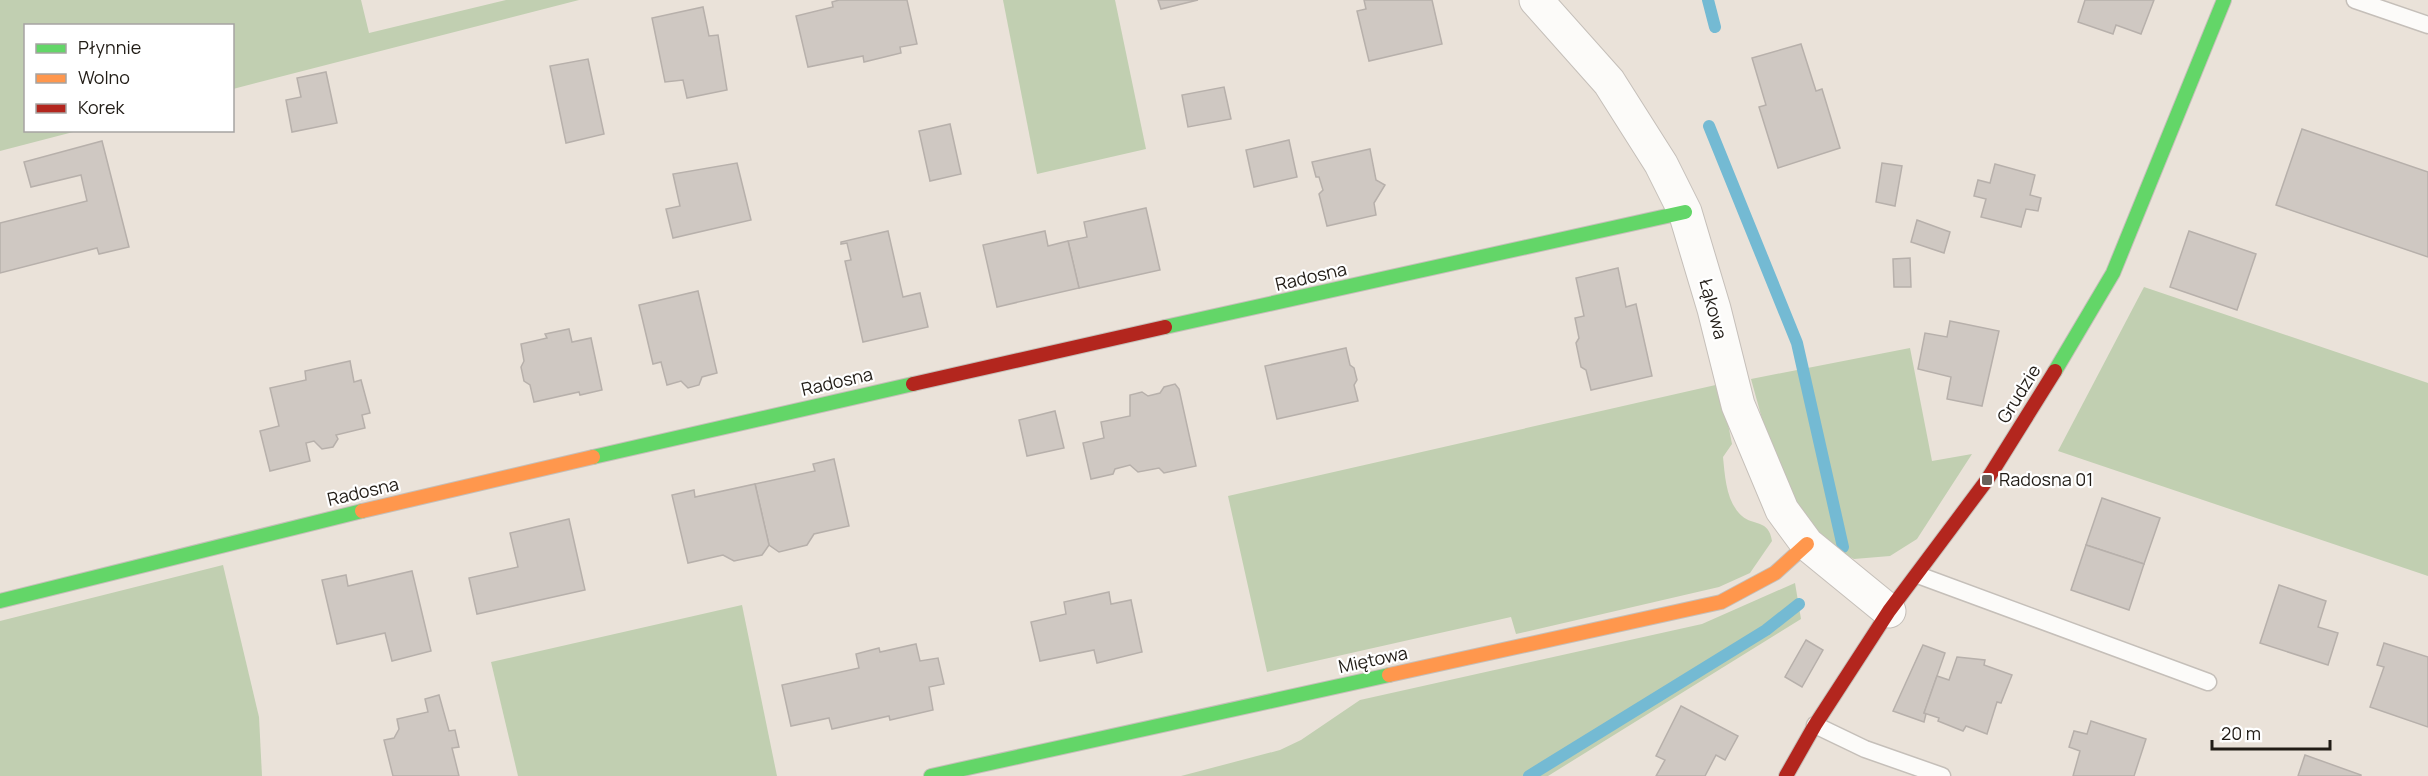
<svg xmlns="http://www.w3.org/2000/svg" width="2428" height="776" viewBox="0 0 2428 776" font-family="Manrope,sans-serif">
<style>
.green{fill:#c1cfb1}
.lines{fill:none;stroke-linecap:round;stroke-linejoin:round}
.stream{stroke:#74bad3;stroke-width:12}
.building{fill:#cfc8c2;stroke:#b7b0ab;stroke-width:1.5}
.lane-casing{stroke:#c5bfb9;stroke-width:19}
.street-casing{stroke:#c5bfb9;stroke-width:35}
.fast-casing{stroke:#c5bfb9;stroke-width:16}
.slow-casing{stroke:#c5bfb9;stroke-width:16}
.jam-casing{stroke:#c5bfb9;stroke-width:16}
.lane{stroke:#fcfbf9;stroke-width:16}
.street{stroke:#fcfbf9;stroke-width:33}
.fast{stroke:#63d668;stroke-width:14}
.slow{stroke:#ff974d;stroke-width:14}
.jam{stroke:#b3261e;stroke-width:14}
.poi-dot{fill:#67615a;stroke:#fff;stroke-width:2}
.labels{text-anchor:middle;stroke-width:4.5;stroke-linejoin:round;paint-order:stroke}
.street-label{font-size:18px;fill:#211c16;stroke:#fff}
.poi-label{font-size:18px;fill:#211c16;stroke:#fff;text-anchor:start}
</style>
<rect width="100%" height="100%" fill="#eae2d9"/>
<!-- green -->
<g class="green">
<path d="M0,0H361L369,33L506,0H579L233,89L232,26H26V130L77,131L0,151Z"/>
<path d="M1003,0H1115L1146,149L1037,174Z"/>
<path d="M2144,287L2428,383V576L2058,451Z"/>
<path d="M1910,348L1932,461L1972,454L1917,539L1890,556L1854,559L1820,542L1793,502L1764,426L1751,379Z"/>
<path d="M1720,384L1732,444L1723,457C1725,476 1726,502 1742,516C1753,526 1769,519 1772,541L1750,573L1719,587L1516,634L1511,617L1267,672L1228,496Z"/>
<path d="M223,565L259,717L262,776H0V621Z"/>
<path d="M1795,583L1801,619L1548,776H1181L1280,750L1301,740L1360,700L1702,624Z"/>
<path d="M742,605L777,776H518L491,662Z"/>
</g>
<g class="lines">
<!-- stream -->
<g class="stream">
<path d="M1708,0L1715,27"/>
<path d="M1709,126L1797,343L1843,547"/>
<path d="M1529,776L1766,630L1799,604"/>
</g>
</g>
<!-- building -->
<g class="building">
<path d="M839,0H907L917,44L900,47L901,53L864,62L863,56L808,67L796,16L833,7L832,2Z"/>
<path d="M1158,0H1198L1161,9Z"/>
<path d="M1364,0H1432L1442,44L1369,61L1357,11L1366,9Z"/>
<path d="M2085,0H2154L2141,34L2116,25L2113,34L2078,22Z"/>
<path d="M703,7L709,36L718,35L727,90L687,98L683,80L665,82L652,18Z"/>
<path d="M1801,44L1816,91L1822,89L1840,148L1778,168L1759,107L1766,105L1752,58Z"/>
<path d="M588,59L604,134L566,143L550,66Z"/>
<path d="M326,72L337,123L292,132L286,100L301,97L297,78Z"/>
<path d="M1224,87L1231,119L1188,127L1182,95Z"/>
<path d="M950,124L961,174L930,181L919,131Z"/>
<path d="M2302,129L2428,172V257L2276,205Z"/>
<path d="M1289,140L1297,177L1254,187L1246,150Z"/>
<path d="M102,141L129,247L99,254L97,248L0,273V223L87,201L81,175L31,187L24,162Z"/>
<path d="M1370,149L1376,180L1385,185L1374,203L1376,215L1327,226L1319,194L1323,190L1319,177H1316L1312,162Z"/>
<path d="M737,163L751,220L673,238L666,209L680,206L673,174Z"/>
<path d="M1882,163L1902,166L1895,206L1876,202Z"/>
<path d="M1995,164L2035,175L2030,195L2041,198L2038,211L2026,209L2021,227L1981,217L1986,199L1974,196L1978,180L1990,183Z"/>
<path d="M1146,208L1160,270L1079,288L1068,241L1087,237L1084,222Z"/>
<path d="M1917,220L1950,232L1944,253L1911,242Z"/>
<path d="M888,231L903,297L920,293L928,327L863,342L845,261L851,260L847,243L841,244V242Z"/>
<path d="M1045,231L1048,246L1068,241L1079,288L997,307L983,245Z"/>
<path d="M2189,231L2256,254L2237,310L2170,287Z"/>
<path d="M1910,258L1911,287H1894L1893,259Z"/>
<path d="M1618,268L1626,307L1636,304L1652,376L1591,390L1586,370L1581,367L1576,343L1579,338L1575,318L1584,316L1576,278Z"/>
<path d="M698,291L717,373L702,377L699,385L688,388L681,381L667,385L661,362L653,364L639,305Z"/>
<path d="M1950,321L1999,331L1982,406L1947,399L1951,377L1918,369L1925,333L1947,337Z"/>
<path d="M569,329L572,342L591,338L602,390L580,395L579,392L534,402L530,385L524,381L521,367L524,361L521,344L547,338L545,334Z"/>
<path d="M1346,348L1350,365L1354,368L1357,380L1354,385L1358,401L1277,419L1265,366Z"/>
<path d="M350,361L354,382L361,380L370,413L362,415L365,428L336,435L338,439L333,447L322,449L314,441L306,443L310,461L270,471L260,431L279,426L270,388L306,380L305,371Z"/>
<path d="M1175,384L1179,389L1196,466L1164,473L1159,468L1138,472L1130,465L1115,469L1113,474L1091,479L1083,443L1104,438L1101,422L1130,416V395L1142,392L1148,396L1160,393L1164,387Z"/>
<path d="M1055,411L1064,448L1027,456L1019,420Z"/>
<path d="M834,459L849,526L814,534L807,545L779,552L769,545L755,484L815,471L813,464Z"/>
<path d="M755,484L769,545L762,555L734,561L723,555L688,563L672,495L694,490L695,497Z"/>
<path d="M2102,498L2160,518L2144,564L2086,545Z"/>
<path d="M569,519L585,590L477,614L469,578L518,567L510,533Z"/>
<path d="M2086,545L2144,564L2129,610L2071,590Z"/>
<path d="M412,571L431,651L392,661L385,633L337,644L322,580L346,575L348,586Z"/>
<path d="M2279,585L2326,601L2318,627L2338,633L2328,665L2260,643Z"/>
<path d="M1109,592L1111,604L1131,600L1142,652L1097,663L1094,650L1040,661L1031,622L1066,614L1064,602Z"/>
<path d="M1806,640L1823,650L1802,687L1785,677Z"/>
<path d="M2384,643L2428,657V727L2370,707L2384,667L2377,665Z"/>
<path d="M916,644L920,661L938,658L944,684L929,687L933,710L890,720L889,716L832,729L829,718L791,726L782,685L859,668L856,654L879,648L880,652Z"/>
<path d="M1923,645L1945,653L1924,713L1926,714L1924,722L1893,711Z"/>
<path d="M1957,657L1985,660L1984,665L2012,675L2001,703L1997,702L1987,734L1966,726L1963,731L1938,721L1939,718L1924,713L1937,676L1949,680Z"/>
<path d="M439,695L449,731L455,730L459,747L452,748L459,776H393L384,740L394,738L399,729L397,719L428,712L425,699Z"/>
<path d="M1681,706L1738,736L1725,760L1716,755L1705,776H1656L1665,760L1656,756Z"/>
<path d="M2091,721L2146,739L2134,776H2073L2080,751L2069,747L2074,731L2087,734Z"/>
<path d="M2305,755L2361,775V776H2298Z"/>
</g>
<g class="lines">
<!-- lane casing -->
<g class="lane-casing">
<g id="lane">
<path d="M2355,0L2428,25"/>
<path d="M1918,575L2208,682"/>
<path d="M1815,725L1865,749L1942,776"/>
</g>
</g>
<!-- street casing -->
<g class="street-casing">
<path id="street" d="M1536,0L1609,82L1661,164L1685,212L1714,309L1738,405L1782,510L1807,544L1889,611"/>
</g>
<!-- fast casing -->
<g class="fast-casing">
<g id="fast">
<path d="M1165,327L1685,212"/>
<path d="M2055,371L2113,273L2224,0"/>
<path d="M593,457L913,384"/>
<path d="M0,601L362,511"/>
<path d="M931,776L1389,675"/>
</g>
</g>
<!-- slow casing -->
<g class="slow-casing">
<g id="slow">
<path d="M362,511L593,457"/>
<path d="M1389,675L1721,602L1775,573L1807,544"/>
</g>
</g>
<!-- jam casing -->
<g class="jam-casing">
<g id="jam">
<path d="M913,384L1165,327"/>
<path d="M1786,776L1815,725L1889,611L1987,480L2055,371"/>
</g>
</g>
<!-- lane -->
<use href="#lane" class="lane"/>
<!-- street -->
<use href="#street" class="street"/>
<!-- fast -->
<use href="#fast" class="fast"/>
<!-- slow -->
<use href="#slow" class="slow"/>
<!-- jam -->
<use href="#jam" class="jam"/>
</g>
<!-- markers -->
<rect class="poi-dot" x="1981" y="474" width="12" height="12" rx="3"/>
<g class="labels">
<!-- street labels -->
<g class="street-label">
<text transform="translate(1311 277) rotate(-13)" y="6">Radosna</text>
<text transform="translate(1713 309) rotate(75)" y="6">Łąkowa</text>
<text transform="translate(837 382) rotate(-13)" y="6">Radosna</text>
<text transform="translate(2019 394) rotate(-58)" y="6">Grudzie</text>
<text transform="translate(363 492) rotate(-13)" y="6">Radosna</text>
<text transform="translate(1373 660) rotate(-12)" y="6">Miętowa</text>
</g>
<!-- poi labels -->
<g class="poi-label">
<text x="1999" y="486">Radosna 01</text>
</g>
</g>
<!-- legend -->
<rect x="24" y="24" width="210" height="108" fill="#ffffff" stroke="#a6a4a2" stroke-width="1.5"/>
<rect x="36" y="44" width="30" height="9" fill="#63d668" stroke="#a6a4a2" stroke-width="1.5"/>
<text x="78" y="54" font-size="18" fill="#211c16">Płynnie</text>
<rect x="36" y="74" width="30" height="9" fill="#ff974d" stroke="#a6a4a2" stroke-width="1.5"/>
<text x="78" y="84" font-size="18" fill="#211c16">Wolno</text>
<rect x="36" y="104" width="30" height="9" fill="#b3261e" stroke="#a6a4a2" stroke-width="1.5"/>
<text x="78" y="114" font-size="18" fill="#211c16">Korek</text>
<!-- scale -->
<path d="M2212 740v9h118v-9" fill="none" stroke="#211c16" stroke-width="3"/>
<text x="2221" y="740" font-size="18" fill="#211c16" stroke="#ffffff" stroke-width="4.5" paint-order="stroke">20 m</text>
</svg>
